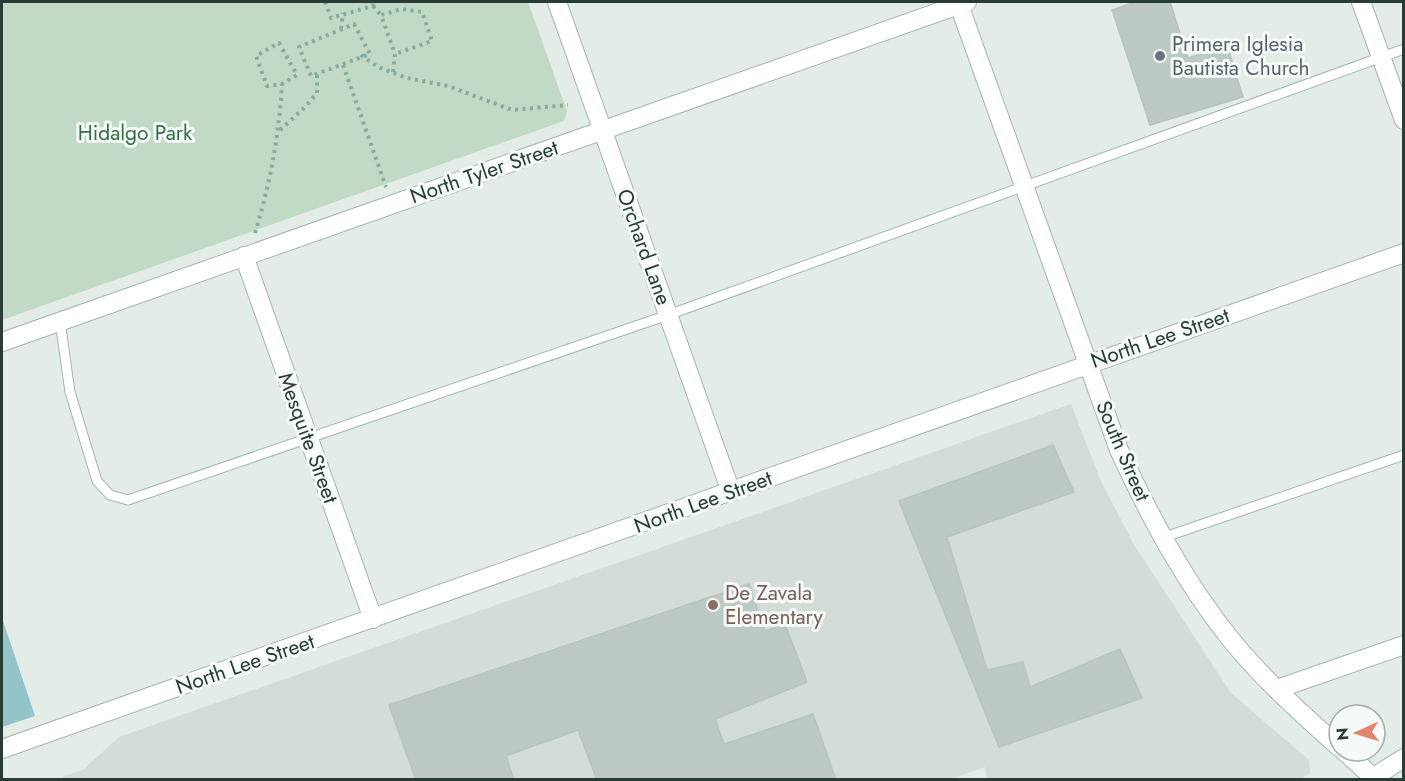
<svg xmlns="http://www.w3.org/2000/svg" width="1405" height="781" viewBox="0 0 1405 781" font-family="Jost,sans-serif">
<style>
.built{fill:#d3dcd7}
.green{fill:#c0dac6}
.water{fill:#93c4ca}
.building{fill:#bdc9c4;stroke:#b7c5bf;stroke-width:1.5}
.lines{fill:none;stroke-linecap:round;stroke-linejoin:round}
.service-casing{stroke:#a7b4af;stroke-width:11}
.minor-casing{stroke:#a7b4af;stroke-width:20}
.secondary-casing{stroke:#a4b6af;stroke-width:20}
.path{stroke:#88aca0;stroke-width:4;stroke-dasharray:3 4.5;stroke-linecap:butt}
.service{stroke:#fff;stroke-width:9}
.minor{stroke:#fff;stroke-width:18}
.secondary{stroke:#fff;stroke-width:18}
.worship-dot{fill:#6b7280;stroke:#f5f9f7;stroke-width:2}
.education-dot{fill:#8d6e63;stroke:#f5f9f7;stroke-width:2}
.labels{text-anchor:middle;stroke-width:6;stroke-linejoin:round;paint-order:stroke}
.worship-label{font-size:21px;fill:#5b616d;stroke:#f5f9f7;text-anchor:start}
.park-label{font-size:21px;fill:#346e49;stroke:#f5f9f7}
.street-label{font-size:21px;fill:#263c35;stroke:#f5f9f7}
.education-label{font-size:21px;fill:#785e54;stroke:#f5f9f7;text-anchor:start}
</style>
<rect width="100%" height="100%" fill="#e4ece8"/>
<!-- built -->
<path class="built" d="M1071,404L1100,479L1134,545L1231,693L1309,760L1310,773L1299,780H987L985,767L949,780H64L63,776L83,770L119,737Z"/>
<!-- green -->
<path class="green" d="M2,2H528L567,111L564,121L2,320Z"/>
<!-- water -->
<path class="water" d="M2,618L35,716L2,727Z"/>
<!-- building -->
<g class="building">
<path d="M1135,2H1170L1188,58L1227,45L1243,97L1150,125L1112,10Z"/>
<path d="M1053,445L1074,492L947,537L987,670L1023,662L1030,687L1120,649L1142,698L999,747L899,501Z"/>
<path d="M749,584L765,631L785,624L807,682L715,719L724,744L813,714L836,780H597L578,730L506,756L514,780H416L389,705Z"/>
</g>
<g class="lines">
<!-- service casing -->
<g class="service-casing">
<g id="service">
<path d="M60,321L70,392L97,481L110,495L128,500L668,315L1404,49"/>
<path d="M1162,538L1404,455"/>
</g>
</g>
<!-- minor casing -->
<g class="minor-casing">
<g id="minor">
<path d="M557,2L731,492"/>
<path d="M958,2L1119,450C1150,517 1185,583 1232,641C1264,680 1302,714 1339,747"/>
<path d="M1361,2L1404,120"/>
<path d="M244,256L373,619"/>
<path d="M2,342L967,2"/>
<path d="M1277,689L1404,645"/>
<path d="M2,749L1404,253"/>
<path d="M1344,751L1376,780"/>
</g>
</g>
<!-- secondary casing -->
<g class="secondary-casing">
<path id="secondary" d="M1369,780L1404,758"/>
</g>
<!-- path -->
<g class="path">
<path d="M325,2L331,18L373,6L374,2"/>
<path d="M373,6L381,15"/>
<path d="M354,24L370,54L311,76L299,47Z"/>
<path d="M341,29L343,13"/>
<path d="M361,55L378,67L407,78L448,86L512,110L568,105"/>
<path d="M343,65L386,187"/>
<path d="M393,72L395,54L381,15L402,9L422,12L432,41L395,54"/>
<path d="M280,130L303,109L317,93V75"/>
<path d="M255,233C270,184 279,136 282,84L267,86L256,56L279,43L297,75L282,84"/>
</g>
<!-- service -->
<use href="#service" class="service"/>
<!-- minor -->
<use href="#minor" class="minor"/>
<!-- secondary -->
<use href="#secondary" class="secondary"/>
</g>
<!-- markers -->
<circle class="worship-dot" cx="1160" cy="56" r="6"/>
<circle class="education-dot" cx="713" cy="605" r="6"/>
<g class="labels">
<!-- worship labels -->
<g class="worship-label">
<text x="1172" y="51">Primera Iglesia<tspan x="1172" dy="24">Bautista Church</tspan></text>
</g>
<!-- park labels -->
<g class="park-label">
<text x="135" y="140">Hidalgo Park</text>
</g>
<!-- street labels -->
<g class="street-label">
<text transform="translate(484 172) rotate(-19)" y="7">North Tyler Street</text>
<text transform="translate(644 247) rotate(70)" y="7">Orchard Lane</text>
<text transform="translate(1160 338) rotate(-19)" y="7">North Lee Street</text>
<text transform="translate(308 438) rotate(70)" y="7">Mesquite Street</text>
<text transform="translate(1123 451) rotate(67)" y="7">South Street</text>
<text transform="translate(703 502) rotate(-20)" y="7">North Lee Street</text>
<text transform="translate(245 664) rotate(-19)" y="7">North Lee Street</text>
</g>
<!-- education labels -->
<g class="education-label">
<text x="725" y="600">De Zavala<tspan x="725" dy="24">Elementary</tspan></text>
</g>
</g>
<!-- border -->
<rect width="1405" height="781" fill="none" stroke="#263c35" stroke-width="6"/>
<!-- north arrow -->
<g transform="translate(1357 733) rotate(266)"><circle r="28" fill="#f5f9f7" stroke="#a2ada9" stroke-width="1.5"/>
<path d="M0-4.5L10 22L0 15L-10 22Z" fill="#e2856c"/>
<text y="-9" font-size="16" font-weight="bold" text-anchor="middle" fill="#263c35">N</text>
</g>
</svg>
